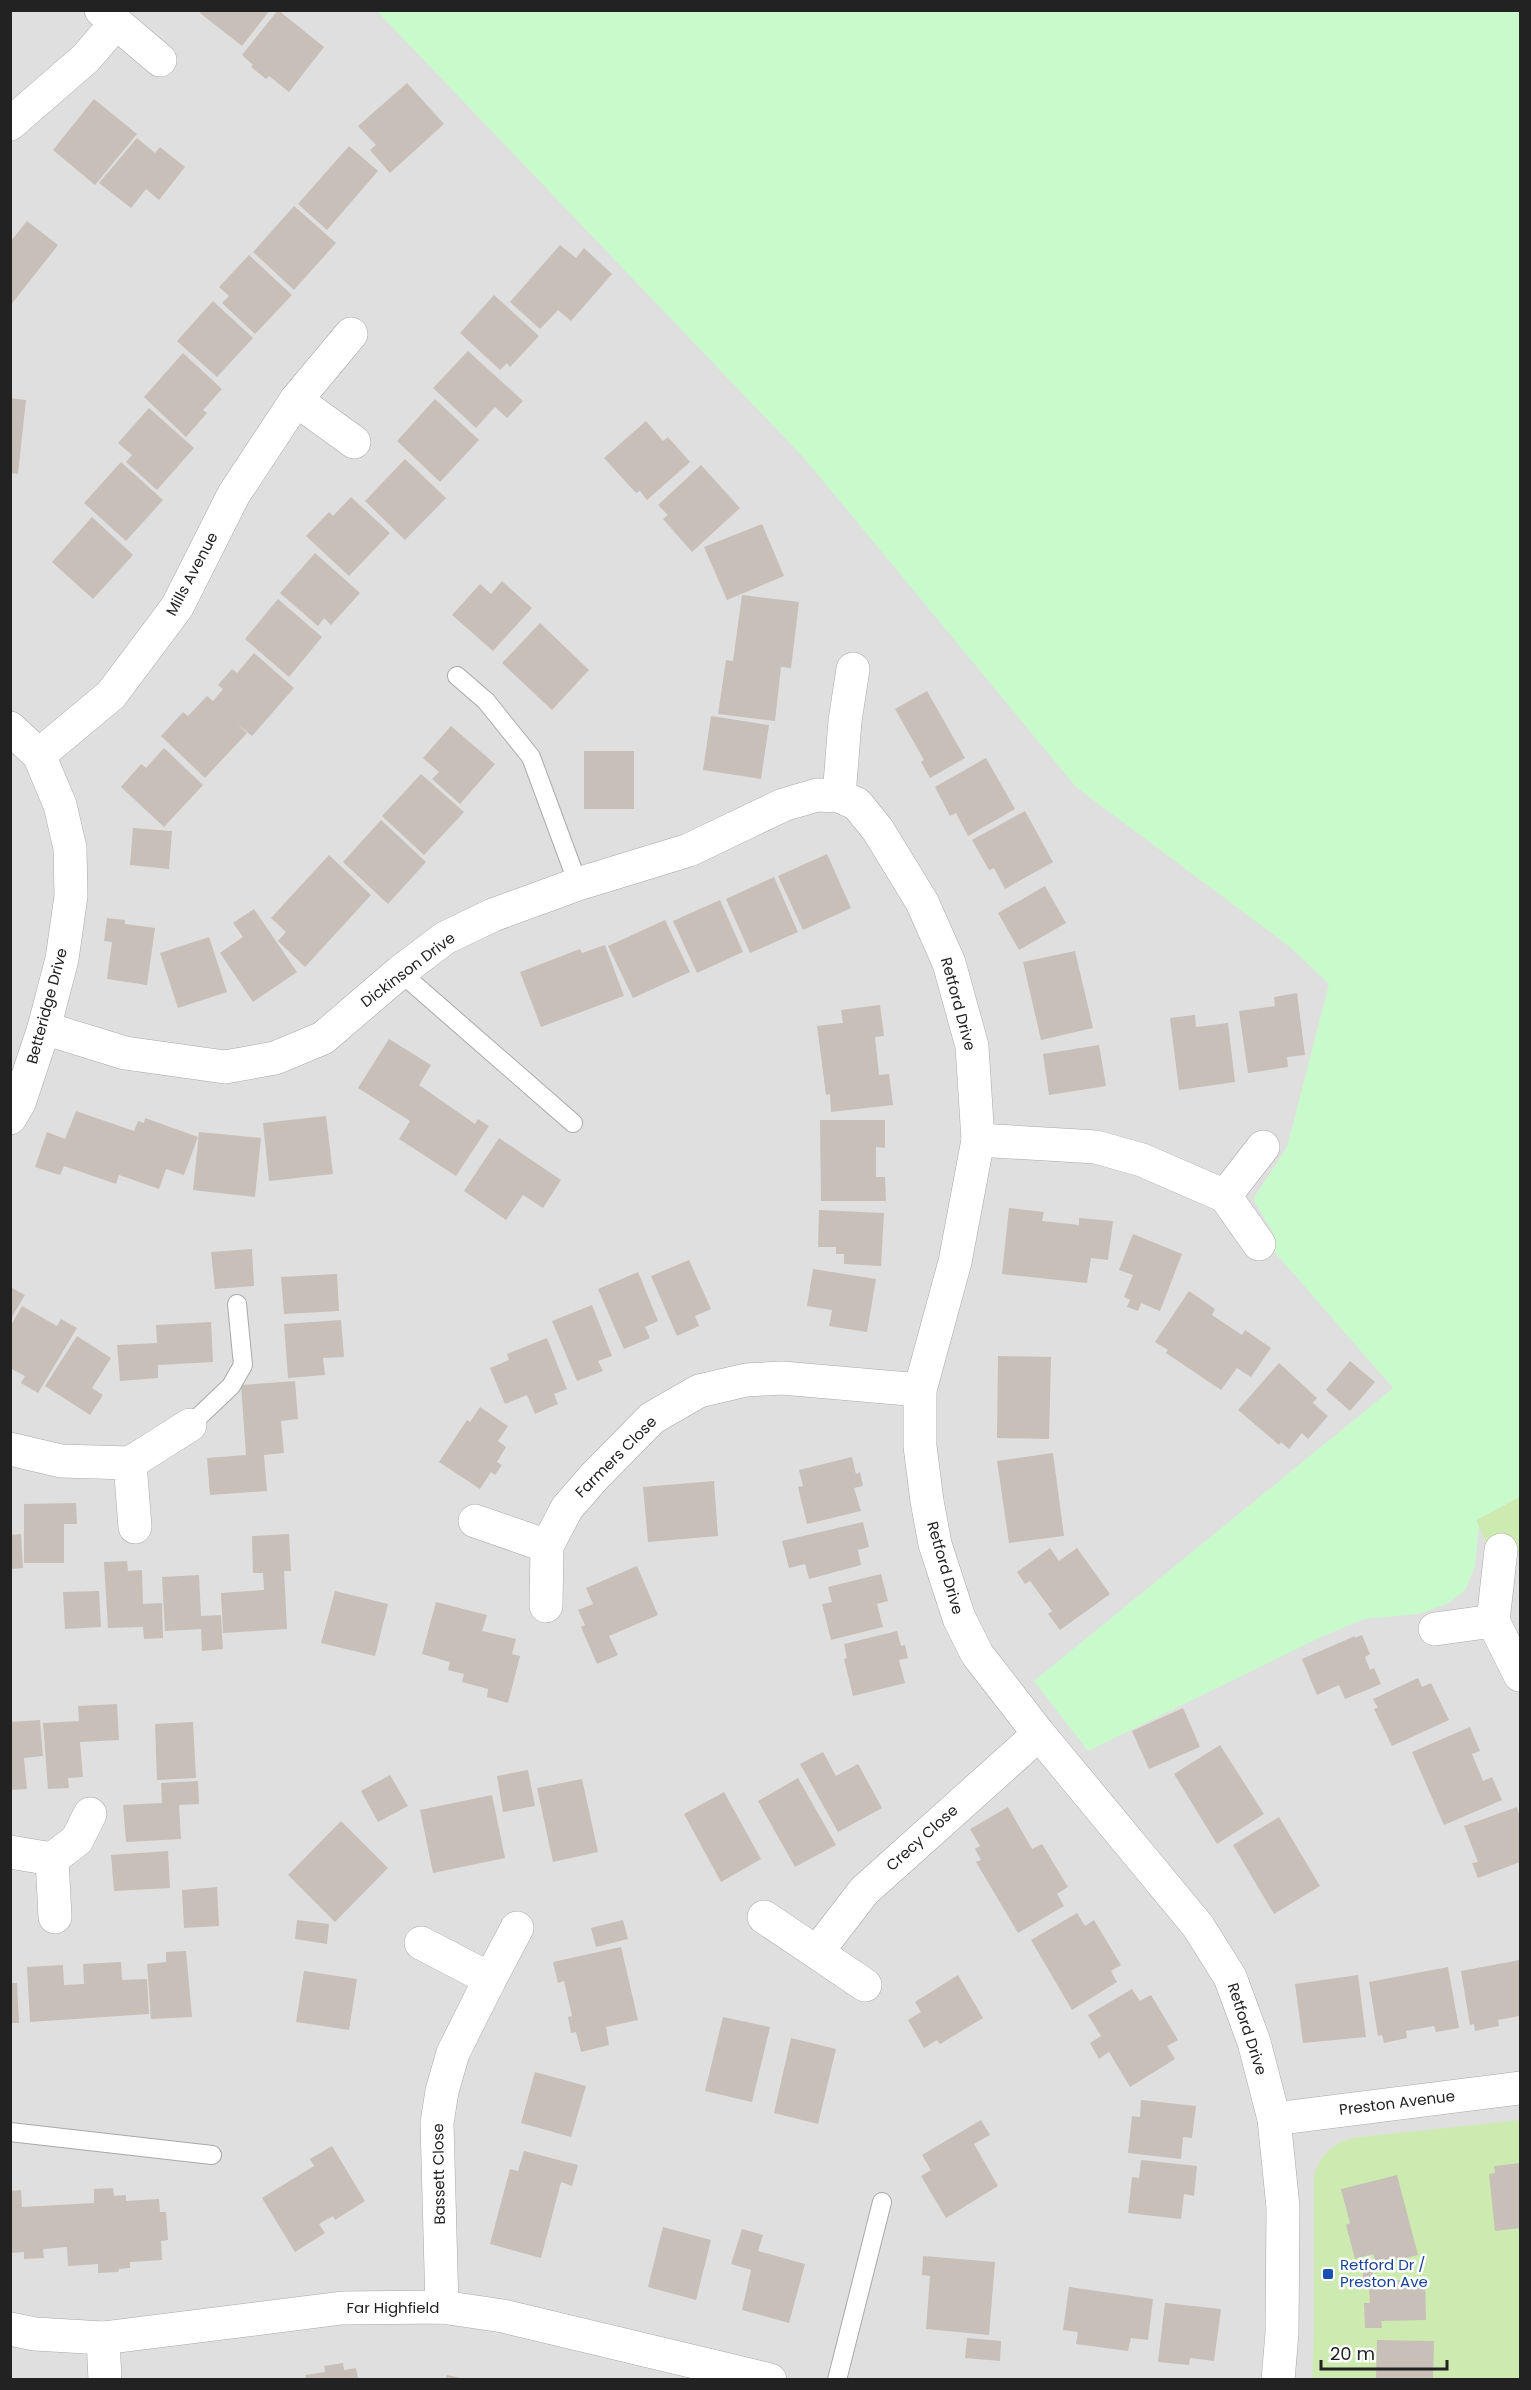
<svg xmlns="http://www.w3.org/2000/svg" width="1531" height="2390" viewBox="0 0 1531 2390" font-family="Poppins,sans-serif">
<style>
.residential{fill:#e0dfdf}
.grass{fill:#cdebb0}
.park{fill:#c8facc}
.building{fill:#c7bfb8}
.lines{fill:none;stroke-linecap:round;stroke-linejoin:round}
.lane-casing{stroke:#a9a9a9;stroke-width:20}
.street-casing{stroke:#a9a9a9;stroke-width:34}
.lane{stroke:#fff;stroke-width:18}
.street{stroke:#fff;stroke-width:33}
.transit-dot{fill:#1a4fb4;stroke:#fff;stroke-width:2}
.labels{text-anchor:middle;stroke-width:5;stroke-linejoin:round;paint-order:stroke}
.street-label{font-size:15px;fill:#222;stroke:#fff}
.transit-label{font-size:15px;fill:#164399;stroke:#fff;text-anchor:start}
</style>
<rect width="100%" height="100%" fill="#f2efe9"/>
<!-- residential -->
<rect class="residential" x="11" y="11" width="1509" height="2368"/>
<!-- grass -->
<g class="grass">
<path d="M1520,1497V1553H1518V1545L1487,1544L1476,1520Z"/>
<path d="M1520,2120V2379L1312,2380L1314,2332V2175C1321,2154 1330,2146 1351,2138Z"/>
</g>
<!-- park -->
<path class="park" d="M377,11H1520V1497L1476,1520L1479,1526L1475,1566L1465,1590L1449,1603L1419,1614L1364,1619L1319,1638L1088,1751L1034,1681L1393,1388L1272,1249L1274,1235L1253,1199L1287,1147L1329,984L1290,947L1076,787L805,459Z"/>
<!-- building -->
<g class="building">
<path d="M202,10H270L242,46L200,13Z"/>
<path d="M278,10L324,47L289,92L269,76L266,79L251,67L253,65L242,55Z"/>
<path d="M407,83L444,124L390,173L370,150L376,145L358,126Z"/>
<path d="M94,99L137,134L95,185L53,150Z"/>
<path d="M137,138L155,153L160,147L185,167L159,200L146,189L131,208L99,183Z"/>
<path d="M349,146L378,171L327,230L298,204Z"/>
<path d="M294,206L336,243L294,290L253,252Z"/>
<path d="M27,221L58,245L10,306V242Z"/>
<path d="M560,245L576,258L584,248L612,274L571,321L558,310L540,329L510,302Z"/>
<path d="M249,255L292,295L255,334L222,303L229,296L219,287Z"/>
<path d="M494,295L539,336L510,367L507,363L500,370L460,333Z"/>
<path d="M213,301L253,338L217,377L177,341Z"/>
<path d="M468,351L523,401L507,418L495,407L476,428L433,388Z"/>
<path d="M183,353L222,389L203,410L207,413L186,437L144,397Z"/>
<path d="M10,398L26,400L18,474L10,473Z"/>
<path d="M435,399L479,440L440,482L397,441Z"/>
<path d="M149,408L194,448L157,490L126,462L132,455L118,443Z"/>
<path d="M646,421L663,441L668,437L690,462L647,500L640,491L636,493L604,458Z"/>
<path d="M405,459L446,498L405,540L365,501Z"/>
<path d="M121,462L163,500L126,541L84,503Z"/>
<path d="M701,465L740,508L692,552L663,519L668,515L658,505Z"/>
<path d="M351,497L390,533L349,576L306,536L329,512L333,516Z"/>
<path d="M92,517L133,555L93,599L52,562Z"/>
<path d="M762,524L784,576L727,600L704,547Z"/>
<path d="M315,553L360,593L331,625L324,618L318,626L280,593Z"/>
<path d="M502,581L532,608L493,651L452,615L480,584L491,594Z"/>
<path d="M742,595L799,602L791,668L781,667L775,721L718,714L726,660L733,661Z"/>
<path d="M278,599L322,637L289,677L245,639Z"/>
<path d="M540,623L589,670L552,710L502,663Z"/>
<path d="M254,653L294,688L252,736L236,723L247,733L205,778L161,736L183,712L188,716L207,696L213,701L223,689L218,685L232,669L237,673Z"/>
<path d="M927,691L965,758L930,778L921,762L924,760L895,709Z"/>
<path d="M711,716L769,725L761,779L703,770Z"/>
<path d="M451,726L495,764L460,804L432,779L439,772L423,758Z"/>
<path d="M164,748L203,785L164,827L121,787L141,764L146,768Z"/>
<rect x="584" y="751" width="50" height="58"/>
<path d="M986,758L1015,809L968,836L956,813L950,816L935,787Z"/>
<path d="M421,774L464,812L424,855L382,816Z"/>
<path d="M1025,811L1053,862L1005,889L994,868L989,870L972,840Z"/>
<path d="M381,820L426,862L388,904L343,862Z"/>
<path d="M133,828L172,831L169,869L130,865Z"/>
<path d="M827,854L851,908L803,930L778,876Z"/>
<path d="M329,855L371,895L305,967L278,941L286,932L271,918Z"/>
<path d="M774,877L798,932L750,953L726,899Z"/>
<path d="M1045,886L1066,923L1019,950L998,913Z"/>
<path d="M720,900L743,952L697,973L673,921Z"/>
<path d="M254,909L297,972L253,1002L220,953L243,937L233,923Z"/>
<path d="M107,918L125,920V924L155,928L147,985L107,979L112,942L104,941Z"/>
<path d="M665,920L690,972L633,998L608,946Z"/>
<path d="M209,937L227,992L178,1008L160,953Z"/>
<path d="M605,945L624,996L541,1027L520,972L580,949L582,953Z"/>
<path d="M1075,951L1093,1028L1041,1040L1023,962Z"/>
<path d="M1297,993L1305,1055L1287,1057L1288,1067L1248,1073L1239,1011L1275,1006L1274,997Z"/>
<path d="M880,1005L884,1036L875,1037L879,1075L889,1074L893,1105L831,1112L830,1094L826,1095L817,1026L843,1023L841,1010Z"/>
<path d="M1195,1015L1196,1027L1228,1023L1235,1082L1179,1090L1170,1018Z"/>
<path d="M389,1039L431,1065L419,1085L475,1124L478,1119L489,1126L456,1176L399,1139L410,1121L358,1088Z"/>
<path d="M1099,1045L1106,1086L1049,1095L1043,1054Z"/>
<path d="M76,1111L134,1131L138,1121L144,1123L145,1118L198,1137L184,1175L166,1169L159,1189L119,1175L116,1184L64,1166L60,1175L35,1167L47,1132L65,1139Z"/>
<path d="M326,1116L333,1174L269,1181L263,1123Z"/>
<path d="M820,1120H885V1148L876,1147V1177H885L886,1201H821Z"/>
<path d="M199,1132L261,1138L255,1197L193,1190Z"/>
<path d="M499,1138L561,1180L543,1208L523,1195L506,1220L464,1191Z"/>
<path d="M1009,1208L1044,1212L1042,1221L1079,1225V1218L1113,1221L1108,1260L1091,1258L1087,1283L1002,1274Z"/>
<path d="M819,1210L884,1213L881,1266L844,1264V1254H836V1247H818Z"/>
<path d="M1133,1234L1182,1254L1160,1311L1141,1303L1138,1311L1127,1307L1130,1300L1124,1297L1133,1275L1119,1270Z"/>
<path d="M252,1249L254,1286L215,1289L211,1252Z"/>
<path d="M689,1260L711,1309L695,1316L699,1326L677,1336L651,1276Z"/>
<path d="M813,1269L876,1279L867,1332L829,1326L832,1310L807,1306Z"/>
<path d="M638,1272L658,1321L645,1327L650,1338L624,1349L598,1289Z"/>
<path d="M337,1274L339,1311L284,1314L281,1277Z"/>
<path d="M10,1287L25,1295L10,1320Z"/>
<path d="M1189,1291L1215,1309L1212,1315L1242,1335L1245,1330L1271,1348L1251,1377L1237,1368L1221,1390L1166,1353L1168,1350L1155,1342Z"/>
<path d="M592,1305L612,1356L598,1361L603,1371L577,1381L552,1321Z"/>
<path d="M22,1306L57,1326L61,1319L77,1328L38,1393L21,1383L25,1376L10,1368V1327Z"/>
<path d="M341,1320L344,1357L323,1358L325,1375L288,1378L284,1324Z"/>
<path d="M211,1322L213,1362L158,1365V1378L120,1381L117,1345L157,1343L156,1325Z"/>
<path d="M77,1336L111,1358L92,1388L103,1395L90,1415L45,1386Z"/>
<path d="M547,1338L567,1389L554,1394L558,1404L535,1414L527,1395L505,1404L490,1368L509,1360L507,1354Z"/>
<path d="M998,1356L1051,1357L1049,1439L997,1438Z"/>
<path d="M1350,1361L1375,1382L1350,1411L1326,1390Z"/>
<path d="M1279,1363L1317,1398L1313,1403L1328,1416L1308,1439L1302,1433L1289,1449L1281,1442L1279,1445L1238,1410Z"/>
<path d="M295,1381L298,1419L281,1421L284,1453L264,1455L267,1491L210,1495L207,1458L246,1455L241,1385Z"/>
<path d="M480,1407L508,1426L498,1441L506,1447L497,1462L502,1465L495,1475L491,1472L480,1489L439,1462L467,1420L470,1422Z"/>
<path d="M1053,1453L1064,1536L1009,1543L997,1461Z"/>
<path d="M852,1457L856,1474L860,1472L863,1486L854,1488L861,1511L807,1524L798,1487L803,1486L799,1470Z"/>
<path d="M714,1481L718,1536L648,1542L643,1487Z"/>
<path d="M76,1503L77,1524H64V1563H24V1504Z"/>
<path d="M863,1522L869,1547L858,1550L861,1565L809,1579L805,1564L789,1568L782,1541Z"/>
<path d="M21,1534L23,1568L10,1569V1535Z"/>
<path d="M289,1534L291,1571H284L287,1629L223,1633L221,1593L264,1590L263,1573H253L252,1536Z"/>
<path d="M1050,1548L1059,1561L1077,1548L1110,1594L1060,1630L1048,1614L1052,1611L1030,1581L1025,1584L1017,1572Z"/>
<path d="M127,1561L128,1571L142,1570L143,1604L162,1603L163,1638L144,1639L143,1627L108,1628L104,1562Z"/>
<path d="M637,1566L658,1615L609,1636L618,1655L597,1664L581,1627L585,1625L578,1610L593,1604L586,1588Z"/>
<path d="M881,1574L888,1601L877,1604L883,1627L831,1640L822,1604L832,1602L828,1587Z"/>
<path d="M199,1575L201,1616L221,1615L223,1649L202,1651L201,1629L165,1631L162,1577Z"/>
<path d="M99,1591L101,1627L65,1629L63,1592Z"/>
<path d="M335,1591L388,1604L375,1656L321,1643Z"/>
<path d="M436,1602L487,1615L482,1631L516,1639L512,1654L520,1656L508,1703L487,1697L488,1689L462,1682L464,1674L448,1670L450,1662L422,1654Z"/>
<path d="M897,1631L901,1646L905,1645L908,1658L899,1660L905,1683L853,1696L844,1659L847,1658L844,1644Z"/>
<path d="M1362,1635L1370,1654L1365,1657L1370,1670L1374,1668L1381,1684L1345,1699L1339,1685L1317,1695L1302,1659L1355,1636V1638Z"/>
<path d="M1418,1678L1422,1687L1431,1683L1449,1720L1392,1746L1374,1709L1378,1708L1373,1699Z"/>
<path d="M117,1704L119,1740L80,1742L83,1777L68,1778L69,1788L48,1789L43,1723L79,1721L78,1706Z"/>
<path d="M1183,1708L1200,1747L1149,1769L1132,1731Z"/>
<path d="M40,1720L43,1756L24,1758L27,1789L10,1790V1722Z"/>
<path d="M193,1722L196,1778L157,1780L155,1724Z"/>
<path d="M1470,1727L1480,1751L1472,1754L1483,1781L1492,1777L1502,1800L1444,1825L1412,1752Z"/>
<path d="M1220,1745L1264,1814L1217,1844L1174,1774Z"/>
<path d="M823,1752L836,1776L858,1764L882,1808L838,1832L800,1764Z"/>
<path d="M528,1770L535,1806L503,1812L497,1776Z"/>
<path d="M390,1775L408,1806L378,1822L361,1791Z"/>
<path d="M798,1778L836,1845L795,1867L758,1801Z"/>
<path d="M582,1779L598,1852L553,1862L537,1788Z"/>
<path d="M198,1781L199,1804L179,1805L181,1839L126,1842L123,1805L162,1803L161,1783Z"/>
<path d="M724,1792L761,1859L721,1882L684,1814Z"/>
<path d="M492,1795L505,1858L433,1873L420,1810Z"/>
<path d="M1008,1807L1032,1849L1042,1844L1068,1887L1057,1894L1064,1906L1018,1933L976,1862L981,1860L975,1849L980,1846L970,1829Z"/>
<path d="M1517,1807L1520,1817V1862L1478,1878L1472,1863L1478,1862L1464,1826Z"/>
<path d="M1279,1817L1320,1886L1274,1914L1233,1845Z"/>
<path d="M341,1821L388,1868L335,1922L288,1875Z"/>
<path d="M168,1851L170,1888L114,1891L111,1855Z"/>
<path d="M217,1887L219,1926L184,1928L182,1890Z"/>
<path d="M1077,1913L1085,1926L1094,1920L1121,1965L1111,1971L1117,1982L1072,2010L1031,1940Z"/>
<path d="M297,1920L329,1924L327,1944L295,1939Z"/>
<path d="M623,1920L628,1939L596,1947L591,1928Z"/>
<path d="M621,1947L638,2020L606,2027L609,2045L581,2052L576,2032L571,2033L568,2017L572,2016L564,1981L558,1983L553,1962Z"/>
<path d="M186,1951L192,2017L151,2019L147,1964L166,1962V1952Z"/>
<path d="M1520,1960V2016L1498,2020L1499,2026L1475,2031L1474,2024L1470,2025L1461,1971Z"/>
<path d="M121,1962L122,1980L147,1979L149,2014L30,2022L27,1967L63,1965L64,1985L84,1984L83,1964Z"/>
<path d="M1448,1967L1459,2028L1436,2032L1434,2026L1406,2031L1407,2038L1384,2043L1382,2035L1378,2036L1369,1982Z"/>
<path d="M304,1971L357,1979L349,2030L296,2022Z"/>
<path d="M958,1975L983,2018L940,2044L937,2040L924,2048L908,2020L921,2012L915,2002Z"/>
<path d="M1358,1975L1366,2037L1303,2043L1295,1984Z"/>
<path d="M10,1983H17L19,2023H10Z"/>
<path d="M1132,1989L1140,2001L1151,1995L1178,2040L1167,2046L1175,2059L1130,2087L1109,2052L1099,2059L1090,2043L1101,2036L1088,2015Z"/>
<path d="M723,2017L770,2027L752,2102L705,2091Z"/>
<path d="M791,2038L836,2049L818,2124L774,2113Z"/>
<path d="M535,2072L586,2086L571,2137L521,2123Z"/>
<path d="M1141,2100L1196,2106L1192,2138L1183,2137L1181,2159L1128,2153L1132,2116L1140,2117Z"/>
<path d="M981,2120L990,2135L974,2144L998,2186L946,2218L921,2176L931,2170L922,2155Z"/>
<path d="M332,2146L365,2201L335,2220L333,2216L319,2224L325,2233L295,2252L262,2198L314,2166L310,2159Z"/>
<path d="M524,2151L578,2165L572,2186L561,2182L541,2258L490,2244L510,2169L518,2171Z"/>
<path d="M1141,2160L1197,2166L1194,2196L1184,2194L1181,2219L1128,2213L1132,2177L1139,2178Z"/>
<path d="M1520,2163V2228L1495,2231L1489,2174L1495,2173L1494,2166Z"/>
<path d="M1397,2175L1418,2255L1377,2265L1373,2254L1355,2259L1346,2225L1350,2223L1341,2189Z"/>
<path d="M113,2188L114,2196L126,2195V2201L159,2199L160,2212H166L168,2240L161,2241L162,2260L130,2262V2268L119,2269L118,2272L98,2273V2264L68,2266L67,2247L43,2249L44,2258L24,2259V2252L10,2253V2191L21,2190L22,2207L94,2203V2189Z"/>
<path d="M663,2227L711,2240L696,2300L648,2287Z"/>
<path d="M742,2229L763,2235L758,2251L805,2264L789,2323L742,2310L751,2270L731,2264Z"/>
<path d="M923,2256L995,2262L989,2335L926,2329L930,2276L922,2275Z"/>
<path d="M1363,2270H1373V2281L1425,2279L1426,2320L1381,2321L1382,2328H1365L1364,2303H1370L1369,2288H1363Z"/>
<path d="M1069,2287L1153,2299L1148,2340L1131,2338L1128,2351L1076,2344L1078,2332L1063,2330Z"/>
<path d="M1165,2303L1221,2309L1214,2361L1190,2358L1189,2365L1158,2362Z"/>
<path d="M967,2338L1001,2341L1000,2361L965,2358Z"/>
<path d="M1377,2340L1434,2341L1433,2379H1376Z"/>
<path d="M343,2363L344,2370L356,2368L358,2379H306L305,2375L325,2372L324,2366Z"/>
<path d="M447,2375L465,2379H446Z"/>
</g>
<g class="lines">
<!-- lane casing -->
<g class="lane-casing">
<g id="lane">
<path d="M457,676L486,701L531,757L578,884"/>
<path d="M400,972L573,1123"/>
<path d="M190,1425L231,1386L243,1365L237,1304"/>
<path d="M10,2132L212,2155"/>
<path d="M837,2380L882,2202"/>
</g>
</g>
<!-- street casing -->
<g class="street-casing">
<g id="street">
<path d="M101,10L160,60"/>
<path d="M10,124L86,58L115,24"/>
<path d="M296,400L354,442"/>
<path d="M10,728L39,755L60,805L70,848L71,896L62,959L44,1028L19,1103L10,1118"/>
<path d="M39,755L111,695L177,607L234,494L296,400L351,334"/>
<path d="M839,796L845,721L853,669"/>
<path d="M44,1028L125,1053L225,1067L275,1058L323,1038L400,972L445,938L493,915L578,884L689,850L783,805L817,795L839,796L857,804L878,830L922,902L949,963L972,1046L978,1140L955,1262L920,1390V1446L927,1501L935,1544L959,1618L977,1654L1039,1734L1198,1926L1230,1977L1254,2042L1274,2119L1283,2207L1282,2333L1278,2380"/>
<path d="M978,1140L1096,1147L1142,1160L1225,1196L1259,1244"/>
<path d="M1225,1196L1263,1147"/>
<path d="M10,1449L61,1461L130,1463L135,1527"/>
<path d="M130,1463L190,1425"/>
<path d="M475,1521L547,1546"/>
<path d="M1501,1550L1493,1621L1520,1675"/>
<path d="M546,1606L547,1546L567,1508L594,1477L652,1418L699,1391L746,1380L782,1378L920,1390"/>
<path d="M1435,1629L1493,1621"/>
<path d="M10,1852L52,1859L77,1840L90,1814"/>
<path d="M52,1859L55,1917"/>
<path d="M764,1917L865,1985"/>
<path d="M421,1943L490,1979L453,2053L442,2091L437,2123L442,2307"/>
<path d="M817,1952L864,1891L1039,1734"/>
<path d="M490,1979L517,1928"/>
<path d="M1274,2119L1520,2088"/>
<path d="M10,2329L35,2334L103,2338L342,2308L442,2307L503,2316L770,2380"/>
<path d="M103,2338L105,2380"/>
</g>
</g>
<!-- lane -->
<use href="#lane" class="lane"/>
<!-- street -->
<use href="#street" class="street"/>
</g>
<!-- markers -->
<rect class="transit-dot" x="1322" y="2268" width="12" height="12" rx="3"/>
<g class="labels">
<!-- street labels -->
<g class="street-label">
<text transform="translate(192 574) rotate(-62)" y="5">Mills Avenue</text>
<text transform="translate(408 970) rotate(-37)" y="5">Dickinson Drive</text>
<text transform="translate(958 1004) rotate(75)" y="5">Retford Drive</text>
<text transform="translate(47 1006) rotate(-75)" y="5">Betteridge Drive</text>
<text transform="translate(616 1457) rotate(-45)" y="5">Farmers Close</text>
<text transform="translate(945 1568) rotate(74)" y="5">Retford Drive</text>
<text transform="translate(922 1838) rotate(-42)" y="5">Crecy Close</text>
<text transform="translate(1247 2029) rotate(72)" y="5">Retford Drive</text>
<text transform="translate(1397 2103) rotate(-7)" y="5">Preston Avenue</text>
<text transform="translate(439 2174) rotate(-91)" y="5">Bassett Close</text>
<text x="393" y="2313">Far Highfield</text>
</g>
<!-- transit labels -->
<g class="transit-label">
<text x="1340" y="2270">Retford Dr /<tspan x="1340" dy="17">Preston Ave</tspan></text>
</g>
</g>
<!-- border -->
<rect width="1531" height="2390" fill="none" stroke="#222222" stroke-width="24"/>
<!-- scale -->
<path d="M1321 2360v9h126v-9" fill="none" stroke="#222222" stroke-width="3"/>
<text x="1330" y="2360" font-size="18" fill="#222222" stroke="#ffffff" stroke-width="4.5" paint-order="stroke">20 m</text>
</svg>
